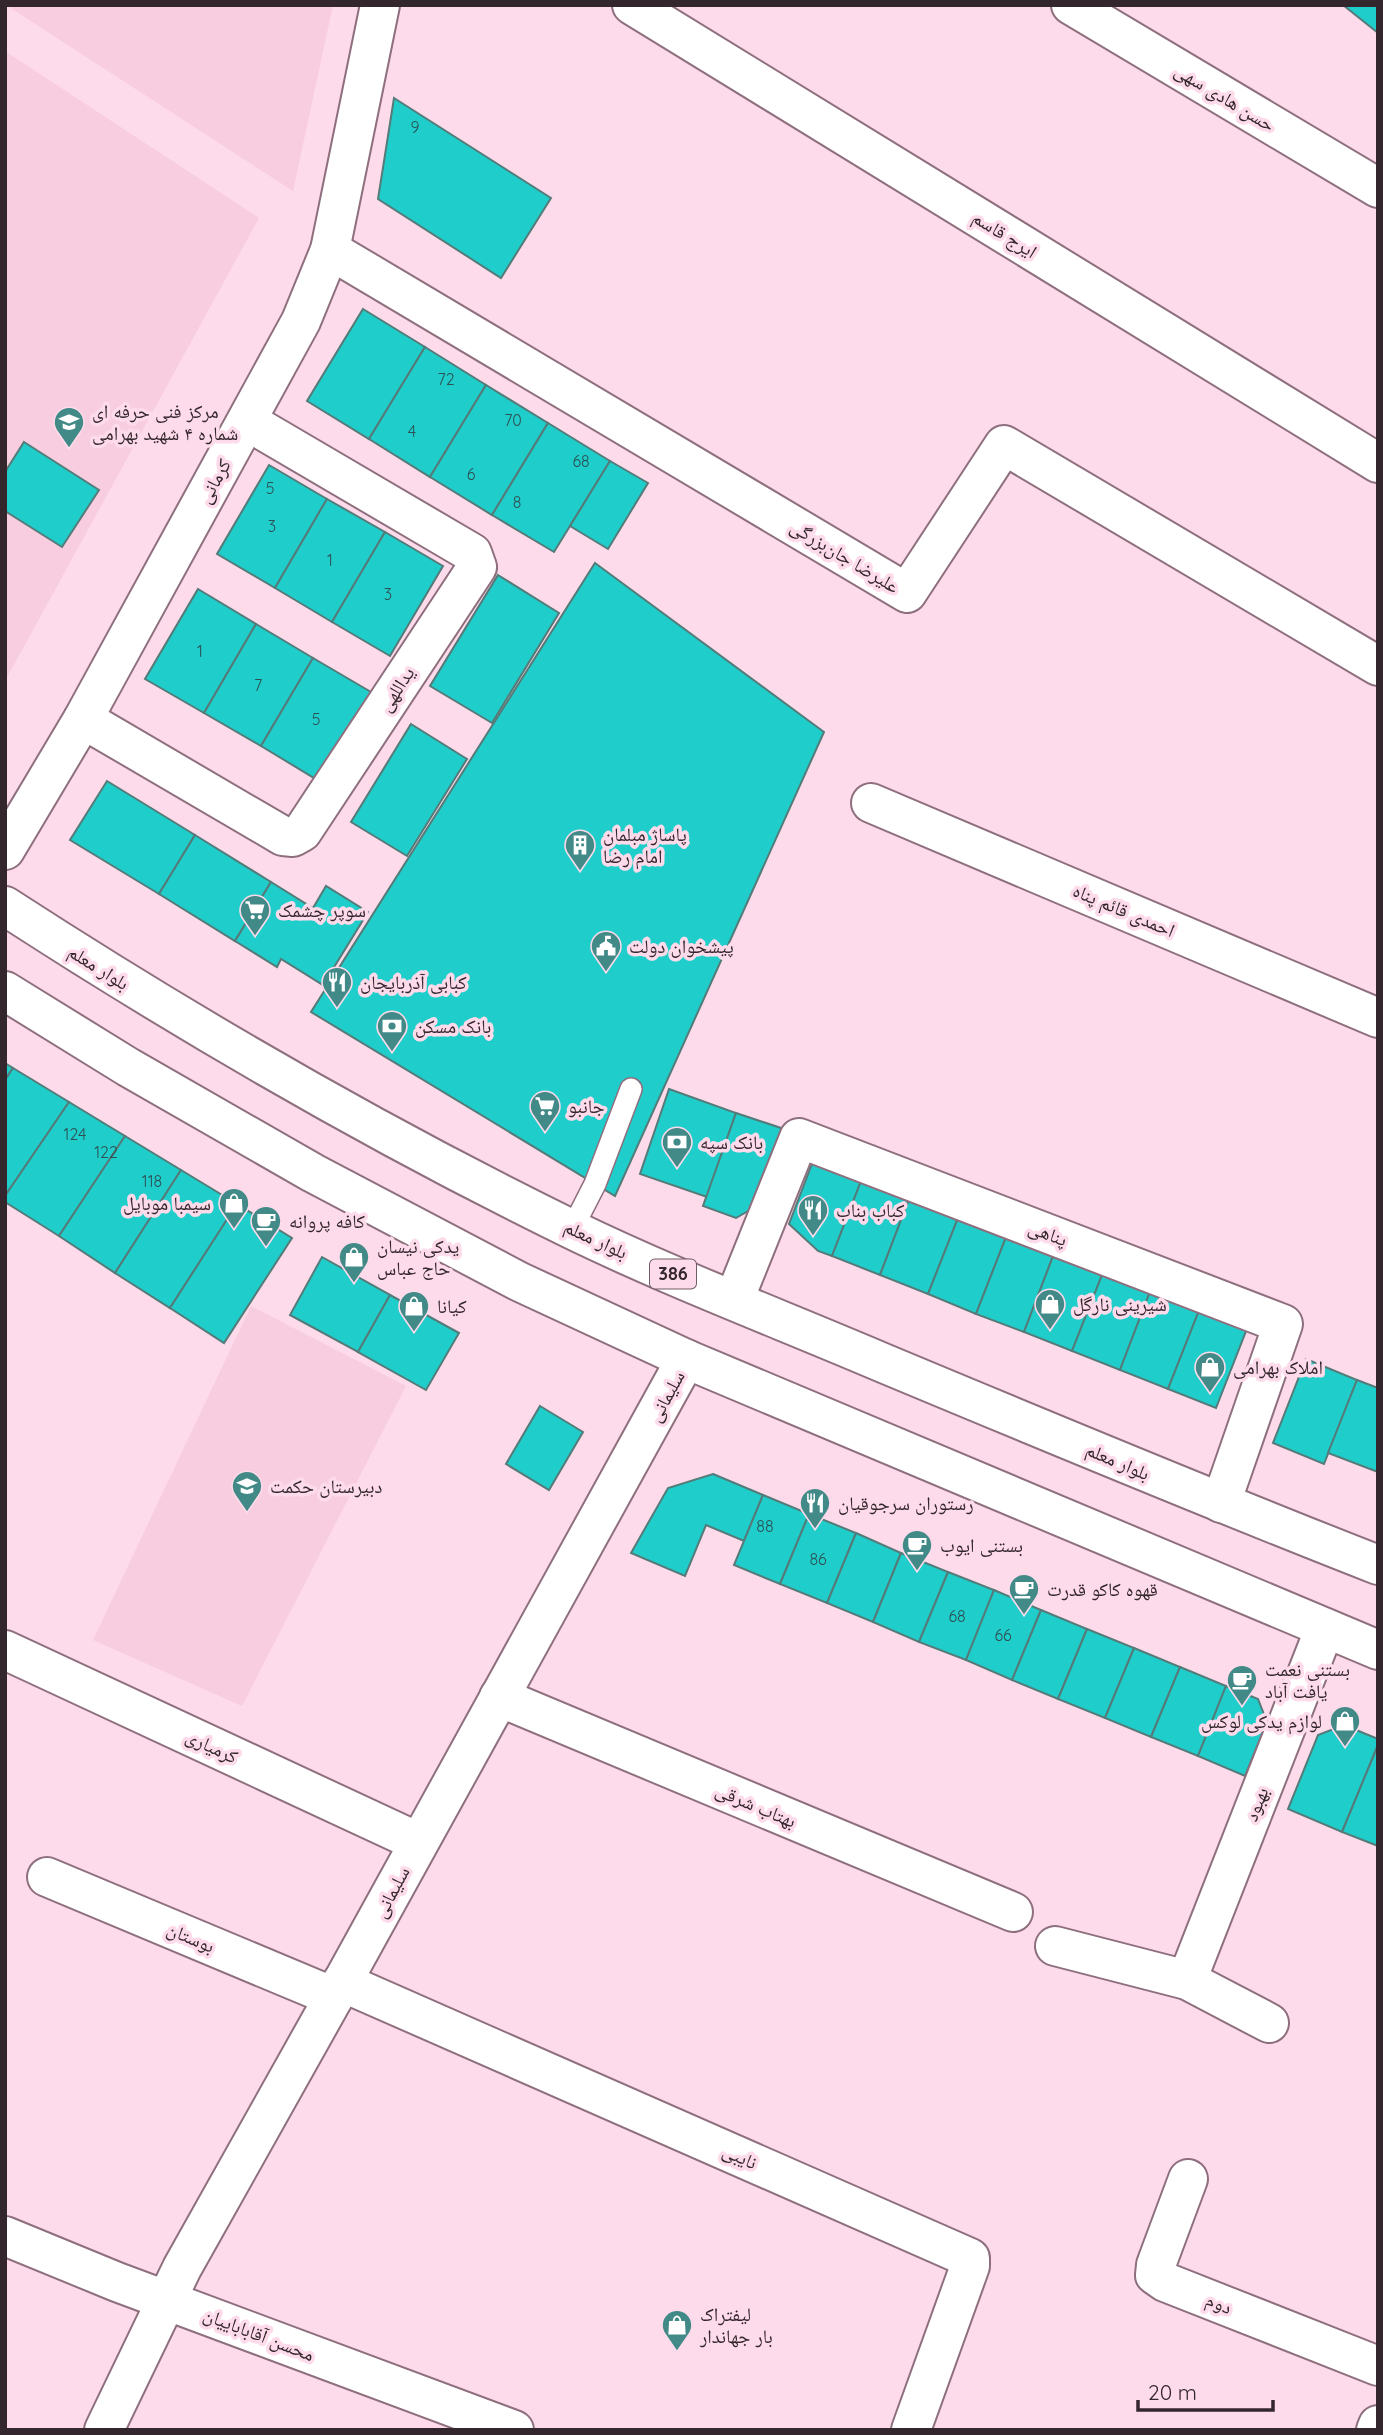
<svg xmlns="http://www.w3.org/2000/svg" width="1383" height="2435" viewBox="0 0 1383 2435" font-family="Quicksand,'Noto Naskh Arabic',sans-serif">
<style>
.built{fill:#f7cddf}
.building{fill:#1fcecb;stroke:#547b79;stroke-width:2}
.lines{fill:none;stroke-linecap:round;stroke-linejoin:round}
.lane-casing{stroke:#8e6f7e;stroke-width:24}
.street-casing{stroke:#8e6f7e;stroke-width:42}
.secondary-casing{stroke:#8e6f7e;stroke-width:42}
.primary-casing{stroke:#8e6f7e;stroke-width:42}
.lane{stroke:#fff;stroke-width:21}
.street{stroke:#fff;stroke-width:38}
.secondary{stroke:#fff;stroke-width:38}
.primary{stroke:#fff;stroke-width:38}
.labels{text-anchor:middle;stroke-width:7;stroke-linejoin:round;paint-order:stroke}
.number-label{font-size:16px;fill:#2e5054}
.shield{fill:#fedbea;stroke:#705c65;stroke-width:2}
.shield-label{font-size:18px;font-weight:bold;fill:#33262c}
.street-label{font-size:19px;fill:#33262c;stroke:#fedbea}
.poi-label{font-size:19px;fill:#33262c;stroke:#fedbea;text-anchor:start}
</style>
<rect width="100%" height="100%" fill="#fedbea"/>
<!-- built -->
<g class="built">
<path d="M6,5H333L293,191Z"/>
<path d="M5,51L259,218L5,681Z"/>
<path d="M251,1306L406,1386L242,1706L93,1640Z"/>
</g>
<!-- building -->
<g class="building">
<path d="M1343,5H1378V33Z"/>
<path d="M394,98L551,198L501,278L378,199Z"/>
<path d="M363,309L425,347L369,439L307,401Z"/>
<path d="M425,347L486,385L430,477L369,439Z"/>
<path d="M486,385L548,423L492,515L430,477Z"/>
<path d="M548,423L610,461L554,552L492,515Z"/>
<path d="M24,442L99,490L62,547L5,511V472Z"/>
<path d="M610,461L648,483L608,549L570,526Z"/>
<path d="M269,465L327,499L275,588L217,554Z"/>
<path d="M327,499L385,532L332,622L275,588Z"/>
<path d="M385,532L443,566L390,656L332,622Z"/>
<path d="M595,563L824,732L615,1196L311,1012Z"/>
<path d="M498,575L559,613L492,723L430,686Z"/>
<path d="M198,589L256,624L204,713L145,679Z"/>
<path d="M256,624L313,658L261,746L204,713Z"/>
<path d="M313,658L371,692L319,781L261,746Z"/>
<path d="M411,724L467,759L407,856L351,822Z"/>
<path d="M107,781L195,835L159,894L70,840Z"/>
<path d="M195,835L271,882L235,941L159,894Z"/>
<path d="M271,882L313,908L326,886L368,912L323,985L281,959L277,967L235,941Z"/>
<path d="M5,1063L13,1068L5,1080Z"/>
<path d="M13,1068L69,1102L5,1196V1080Z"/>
<path d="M669,1089L736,1113L707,1197L640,1174Z"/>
<path d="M69,1102L125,1136L59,1236L5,1202V1196Z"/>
<path d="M736,1113L787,1130L762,1203L736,1218L703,1206Z"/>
<path d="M125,1136L181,1170L115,1273L59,1236Z"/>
<path d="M815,1156L863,1176L832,1256L818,1251L789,1224Z"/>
<path d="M181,1170L237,1204L170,1308L115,1273Z"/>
<path d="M863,1176L911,1194L880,1275L832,1256Z"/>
<path d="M911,1194L960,1213L928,1294L880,1275Z"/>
<path d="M237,1204L292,1238L224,1343L170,1308Z"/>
<path d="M960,1213L1008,1232L976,1314L928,1294Z"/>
<path d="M1008,1232L1055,1251L1024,1332L976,1314Z"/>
<path d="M1055,1251L1104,1270L1072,1351L1024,1332Z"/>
<path d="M322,1257L390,1295L358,1352L290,1315Z"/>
<path d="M1104,1270L1151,1289L1120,1370L1072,1351Z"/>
<path d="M1151,1289L1200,1308L1168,1389L1120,1370Z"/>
<path d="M390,1295L459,1333L426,1390L358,1352Z"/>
<path d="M1200,1308L1248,1326L1216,1408L1168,1389Z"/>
<path d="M1306,1359L1357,1380L1324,1464L1273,1443Z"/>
<path d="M1357,1380L1378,1388V1472L1328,1453Z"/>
<path d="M540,1406L583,1432L549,1490L506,1464Z"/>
<path d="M713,1474L763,1495L744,1541L706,1525L685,1576L631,1553L668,1488Z"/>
<path d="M763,1495L809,1514L780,1584L734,1565Z"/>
<path d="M809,1514L856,1533L827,1603L780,1584Z"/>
<path d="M856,1533L901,1553L873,1622L827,1603Z"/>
<path d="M901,1553L948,1572L919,1642L873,1622Z"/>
<path d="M948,1572L994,1590L966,1660L919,1642Z"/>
<path d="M994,1590L1041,1610L1012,1680L966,1660Z"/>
<path d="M1041,1610L1087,1629L1058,1699L1012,1680Z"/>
<path d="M1087,1629L1134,1648L1105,1718L1058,1699Z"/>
<path d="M1134,1648L1180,1667L1151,1737L1105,1718Z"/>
<path d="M1180,1667L1226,1686L1198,1756L1151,1737Z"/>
<path d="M1226,1686L1258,1699L1267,1722L1245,1776L1198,1756Z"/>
<path d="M1344,1725L1378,1739V1745L1342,1832L1288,1809L1318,1735Z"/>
<path d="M1378,1745V1846L1342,1832Z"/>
</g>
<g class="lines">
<!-- lane casing -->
<g class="lane-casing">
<path id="lane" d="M572,1229L595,1184L631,1089"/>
</g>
<!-- street casing -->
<g class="street-casing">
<g id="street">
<path d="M632,5L1378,463"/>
<path d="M1071,5L1378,188"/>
<path d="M330,250L907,593L1004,445L1378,666"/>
<path d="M83,719L283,836L293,837L302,832L477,567L472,553L247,421"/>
<path d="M871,803L1378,1018"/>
<path d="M5,850L83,719L301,321L330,250L380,5"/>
<path d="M734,1300L799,1138L1283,1324L1221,1503"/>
<path d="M5,1650L418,1842"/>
<path d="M499,1697L1013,1912"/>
<path d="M47,1877L334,1997"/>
<path d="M1055,1946L1187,1980L1269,2023"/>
<path d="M1187,1980L1325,1628"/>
<path d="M342,1982L970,2258V2266L911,2430"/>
<path d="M1188,2179L1156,2265L1155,2275L1165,2282L1378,2366"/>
<path d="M5,2236L117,2282L514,2430"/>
<path d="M1376,2430L1378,2425"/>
</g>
</g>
<!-- secondary casing -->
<g class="secondary-casing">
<path id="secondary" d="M104,2430L182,2268L334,1997L686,1359"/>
</g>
<!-- primary casing -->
<g class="primary-casing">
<g id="primary">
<path d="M5,906C187,1024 377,1134 571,1229C674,1279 783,1320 888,1365C1051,1433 1214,1501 1378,1565"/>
<path d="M5,991L128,1067L313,1173L520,1282L686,1359L1378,1650"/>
</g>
</g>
<!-- lane -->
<use href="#lane" class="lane"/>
<!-- street -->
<use href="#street" class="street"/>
<!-- secondary -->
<use href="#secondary" class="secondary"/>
<!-- primary -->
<use href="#primary" class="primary"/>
</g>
<!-- icons -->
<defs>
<g id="school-pin" transform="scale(1.575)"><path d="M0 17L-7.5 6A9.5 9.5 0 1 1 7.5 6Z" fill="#428a88" stroke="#fedbea"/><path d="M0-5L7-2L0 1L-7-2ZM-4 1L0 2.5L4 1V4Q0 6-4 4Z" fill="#fff"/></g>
<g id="building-pin" transform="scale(1.575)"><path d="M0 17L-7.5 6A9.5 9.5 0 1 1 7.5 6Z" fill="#428a88" stroke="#fedbea"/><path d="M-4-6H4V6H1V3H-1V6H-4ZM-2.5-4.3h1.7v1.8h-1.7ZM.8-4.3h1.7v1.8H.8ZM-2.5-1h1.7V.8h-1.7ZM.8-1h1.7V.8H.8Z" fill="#fff"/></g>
<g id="supermarket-pin" transform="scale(1.575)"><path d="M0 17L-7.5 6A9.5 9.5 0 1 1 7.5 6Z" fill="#428a88" stroke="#fedbea"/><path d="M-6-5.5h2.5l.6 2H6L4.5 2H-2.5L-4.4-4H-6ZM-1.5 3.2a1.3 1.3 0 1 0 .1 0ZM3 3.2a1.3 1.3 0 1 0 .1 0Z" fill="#fff"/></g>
<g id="civic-pin" transform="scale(1.575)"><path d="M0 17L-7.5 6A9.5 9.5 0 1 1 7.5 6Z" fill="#428a88" stroke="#fedbea"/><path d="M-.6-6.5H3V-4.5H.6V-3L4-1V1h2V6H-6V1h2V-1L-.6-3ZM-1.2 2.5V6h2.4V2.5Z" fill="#fff"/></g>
<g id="restaurant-pin" transform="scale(1.575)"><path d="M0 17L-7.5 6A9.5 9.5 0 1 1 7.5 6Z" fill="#428a88" stroke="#fedbea"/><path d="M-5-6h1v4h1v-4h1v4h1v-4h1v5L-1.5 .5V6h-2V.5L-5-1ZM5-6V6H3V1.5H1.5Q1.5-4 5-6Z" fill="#fff"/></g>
<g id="bank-pin" transform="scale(1.575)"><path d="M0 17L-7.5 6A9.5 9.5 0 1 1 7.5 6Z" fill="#428a88" stroke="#fedbea"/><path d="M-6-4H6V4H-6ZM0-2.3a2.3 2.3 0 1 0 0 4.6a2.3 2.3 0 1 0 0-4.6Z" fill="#fff"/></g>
<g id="shop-pin" transform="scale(1.575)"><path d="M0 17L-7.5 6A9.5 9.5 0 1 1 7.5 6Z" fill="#428a88" stroke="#fedbea"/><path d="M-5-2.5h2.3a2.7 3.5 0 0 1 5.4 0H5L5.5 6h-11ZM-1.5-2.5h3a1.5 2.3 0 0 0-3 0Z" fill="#fff"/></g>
<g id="cafe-pin" transform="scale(1.575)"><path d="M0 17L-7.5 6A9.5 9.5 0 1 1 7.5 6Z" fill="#428a88" stroke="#fedbea"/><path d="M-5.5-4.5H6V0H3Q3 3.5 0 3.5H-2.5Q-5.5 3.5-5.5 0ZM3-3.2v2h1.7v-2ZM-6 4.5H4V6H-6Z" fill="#fff"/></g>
</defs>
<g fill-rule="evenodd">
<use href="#school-pin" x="69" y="422"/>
<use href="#building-pin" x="580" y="845"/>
<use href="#supermarket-pin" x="255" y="910"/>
<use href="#civic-pin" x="606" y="946"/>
<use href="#restaurant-pin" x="337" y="982"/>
<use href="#bank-pin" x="392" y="1026"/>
<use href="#supermarket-pin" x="545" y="1106"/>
<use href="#bank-pin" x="677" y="1142"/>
<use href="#shop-pin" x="234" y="1203"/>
<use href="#restaurant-pin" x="813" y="1210"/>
<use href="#cafe-pin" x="266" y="1221"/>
<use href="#shop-pin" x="354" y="1257"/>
<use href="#shop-pin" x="1050" y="1304"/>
<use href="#shop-pin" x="414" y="1306"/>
<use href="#shop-pin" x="1210" y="1367"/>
<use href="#school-pin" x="247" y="1486"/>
<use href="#restaurant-pin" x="815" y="1503"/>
<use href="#cafe-pin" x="917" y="1545"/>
<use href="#cafe-pin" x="1024" y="1589"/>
<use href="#cafe-pin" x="1242" y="1680"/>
<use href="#shop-pin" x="1345" y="1721"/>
<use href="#shop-pin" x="677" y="2325"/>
</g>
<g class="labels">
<!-- number labels -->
<g class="number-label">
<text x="415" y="133">9</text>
<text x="446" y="385">72</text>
<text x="513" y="426">70</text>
<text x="412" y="437">4</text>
<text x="581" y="467">68</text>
<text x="471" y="480">6</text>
<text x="270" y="494">5</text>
<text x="517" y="508">8</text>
<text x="272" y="532">3</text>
<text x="330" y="566">1</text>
<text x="388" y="600">3</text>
<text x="200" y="657">1</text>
<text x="258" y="691">7</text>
<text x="316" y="725">5</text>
<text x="75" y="1140">124</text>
<text x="106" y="1158">122</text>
<text x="152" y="1187">118</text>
<text x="765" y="1532">88</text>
<text x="818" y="1565">86</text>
<text x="957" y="1622">68</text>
<text x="1003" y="1641">66</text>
</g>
<!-- shield labels -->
<rect class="shield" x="650" y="1259.5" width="46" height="29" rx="5"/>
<g class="shield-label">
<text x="673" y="1280">386</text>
</g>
<!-- street labels -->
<g class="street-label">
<text transform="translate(1225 97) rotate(31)" y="7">حسن هادی سهی</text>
<text transform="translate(1005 234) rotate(32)" y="7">ایرج قاسم</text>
<text transform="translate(214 481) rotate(-61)" y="7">کرمانی</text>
<text transform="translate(845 556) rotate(31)" y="7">علیرضا جان‌بزرگی</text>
<text transform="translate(396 689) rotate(-57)" y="7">یداللهی</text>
<text transform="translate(1124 910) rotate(23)" y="7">احمدی قائم پناه</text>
<text transform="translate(99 967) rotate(32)" y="7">بلوار معلم</text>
<text transform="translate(1048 1233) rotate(21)" y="7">پناهی</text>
<text transform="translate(596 1239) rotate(25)" y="7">بلوار معلم</text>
<text transform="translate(666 1396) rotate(-61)" y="7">سلیمانی</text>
<text transform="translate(1118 1461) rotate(23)" y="7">بلوار معلم</text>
<text transform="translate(212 1746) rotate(25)" y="7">کرمیاری</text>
<text transform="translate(1256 1804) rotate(-69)" y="7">بهبود</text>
<text transform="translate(756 1805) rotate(23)" y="7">بهتاب شرقی</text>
<text transform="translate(391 1892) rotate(-62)" y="7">سلیمانی</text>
<text transform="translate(191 1937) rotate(23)" y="7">بوستان</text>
<text transform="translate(740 2156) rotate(24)" y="7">نایبی</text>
<text transform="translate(1219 2303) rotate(22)" y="7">دوم</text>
<text transform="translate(259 2334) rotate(21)" y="7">محسن آقاباباییان</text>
</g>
<!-- poi labels -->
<g class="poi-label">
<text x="92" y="418">مرکز فنی حرفه ای<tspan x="92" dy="22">شماره ۴ شهید بهرامی</tspan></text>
<text x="603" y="841">پاساژ مبلمان<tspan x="603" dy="22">امام رضا</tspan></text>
<text x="278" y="917">سوپر چشمک</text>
<text x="629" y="953">پیشخوان دولت</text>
<text x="360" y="989">کبابی آذربایجان</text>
<text x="415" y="1033">بانک مسکن</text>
<text x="568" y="1113">جانبو</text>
<text x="700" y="1149">بانک سپه</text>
<text x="211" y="1210" text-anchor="end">سیمبا موبایل</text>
<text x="836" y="1217">کباب بناب</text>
<text x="289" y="1228">کافه پروانه</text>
<text x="377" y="1253">یدکی نیسان<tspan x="377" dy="22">حاج عباس</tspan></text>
<text x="1073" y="1311">شیرینی نارگل</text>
<text x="437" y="1313">کیانا</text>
<text x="1233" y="1374">املاک بهرامی</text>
<text x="270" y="1493">دبیرستان حکمت</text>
<text x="838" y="1510">رستوران سرجوقیان</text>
<text x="940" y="1552">بستنی ایوب</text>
<text x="1047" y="1596">قهوه کاکو قدرت</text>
<text x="1265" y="1676">بستنی نعمت<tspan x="1265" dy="22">یافت آباد</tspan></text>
<text x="1322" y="1728" text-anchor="end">لوازم یدکی لوکس</text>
<text x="700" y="2321">لیفتراک<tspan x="700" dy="22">بار جهاندار</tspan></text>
</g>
</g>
<!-- border -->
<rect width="1383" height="2435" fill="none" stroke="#33262c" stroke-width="14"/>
<!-- scale -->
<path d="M1138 2400v10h135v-10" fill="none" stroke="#33262c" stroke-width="3.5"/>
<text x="1148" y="2400" font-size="21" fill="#33262c" stroke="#fedbea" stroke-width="5" paint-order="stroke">20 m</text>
</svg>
